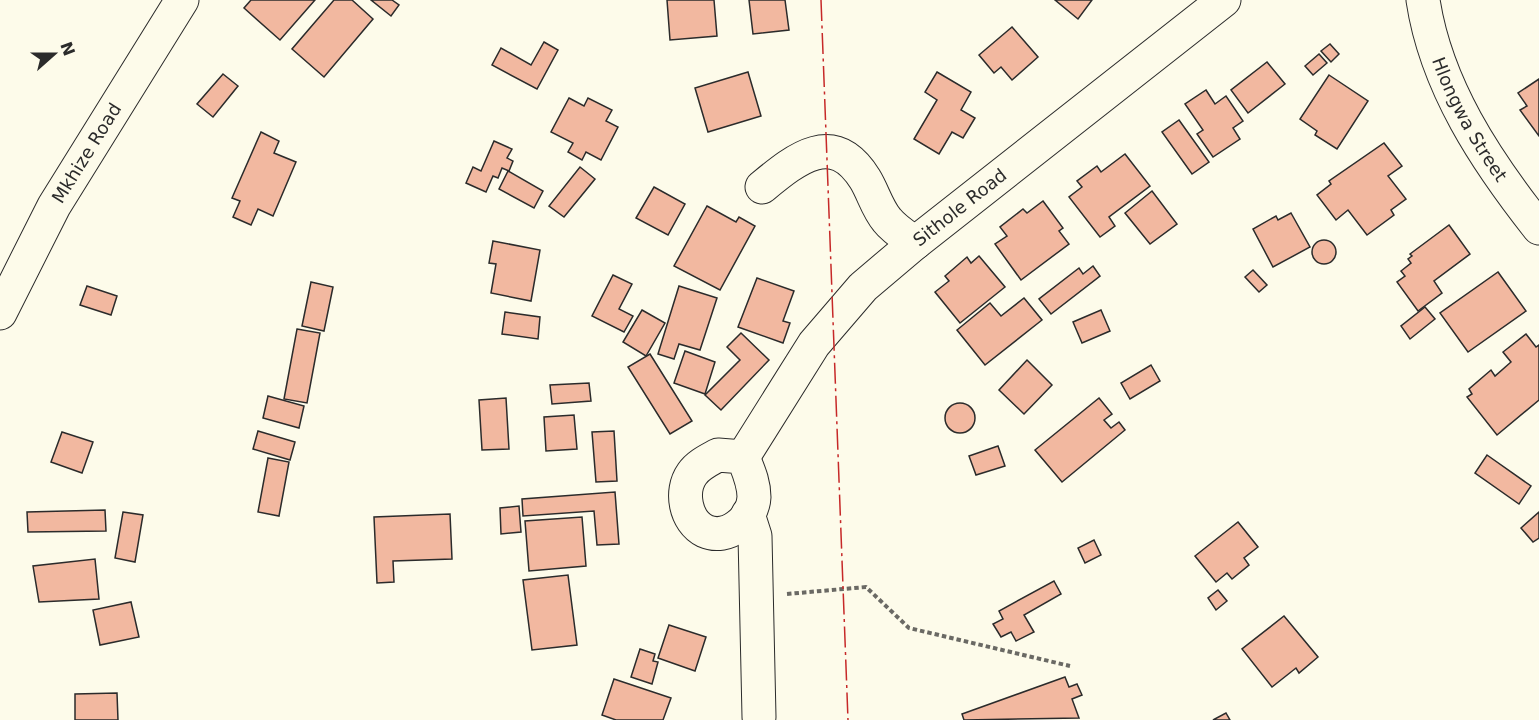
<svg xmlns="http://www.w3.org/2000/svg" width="1539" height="720" viewBox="0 0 1539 720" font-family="'DejaVu Sans',sans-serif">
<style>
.building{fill:#f2b8a0;stroke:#2b2b2b;stroke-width:1.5}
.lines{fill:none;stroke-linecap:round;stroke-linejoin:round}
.minor-casing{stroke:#2b2b2b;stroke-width:35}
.path{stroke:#6a6964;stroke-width:4;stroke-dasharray:4.5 3;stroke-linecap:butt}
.minor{stroke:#fdfbea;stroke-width:33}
.power{stroke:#c62828;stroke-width:1.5;stroke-dasharray:21 4.5 3 4.5;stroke-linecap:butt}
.labels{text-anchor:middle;stroke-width:4.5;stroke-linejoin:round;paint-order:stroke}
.street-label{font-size:18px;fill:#2b2b2b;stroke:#fdfbea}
</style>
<rect width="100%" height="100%" fill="#fdfbea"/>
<!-- building -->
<g class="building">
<path d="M251,0H315L280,40L244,8Z"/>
<path d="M334,0H352L373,19L324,77L292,49Z"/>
<path d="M371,0H392L399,5L391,16Z"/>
<path d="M667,0H714L717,36L670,40Z"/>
<path d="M749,0H785L789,30L753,34Z"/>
<path d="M1055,0H1092L1078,19Z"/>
<path d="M1012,27L1038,57L1012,80L1001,67L994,73L979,55Z"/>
<path d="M544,42L558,50L537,89L492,65L501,48L531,65Z"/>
<path d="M1330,44L1339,54L1331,62L1321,51Z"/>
<path d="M1319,54L1327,63L1313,75L1305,66Z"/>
<path d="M1267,62L1285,84L1248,113L1231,90Z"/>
<path d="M748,72L761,116L708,132L695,88Z"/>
<path d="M937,72L971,92L961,110L975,118L963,138L952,132L939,154L914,139L937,100L925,92Z"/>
<path d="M223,74L238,86L213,117L197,104Z"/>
<path d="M1329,75L1368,101L1337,149L1315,135L1317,131L1300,119Z"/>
<path d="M1539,79V136L1520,110L1527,106L1518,93Z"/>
<path d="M1206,90L1215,104L1226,96L1243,121L1233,128L1240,139L1213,157L1197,134L1203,130L1185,104Z"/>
<path d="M569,98L584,106L588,98L612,110L606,121L618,127L601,160L586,152L582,160L568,152L573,143L551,132Z"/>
<path d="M1179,120L1209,162L1192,174L1162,132Z"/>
<path d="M261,132L279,141L274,153L296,162L273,216L258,209L251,225L233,217L240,201L232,198Z"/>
<path d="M494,141L512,149L507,158L513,161L509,171L502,168L498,178L493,176L486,192L466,183L473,167L481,171Z"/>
<path d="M1384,143L1402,166L1388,176L1406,199L1391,210L1394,215L1367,235L1348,210L1336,220L1317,195L1331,184L1329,181Z"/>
<path d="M1125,154L1150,186L1109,217L1115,226L1100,237L1069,197L1082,187L1077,181L1097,166L1101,172Z"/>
<path d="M580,167L595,179L564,217L549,206Z"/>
<path d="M508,171L543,191L534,208L499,189Z"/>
<path d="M654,187L685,204L668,235L636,218Z"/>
<path d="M1152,191L1177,224L1150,244L1125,213Z"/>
<path d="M1043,201L1063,228L1059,231L1069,244L1021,280L995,244L1007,236L1000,227L1023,209L1027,213Z"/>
<path d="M707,206L736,222L739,217L755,226L720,290L674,266Z"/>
<path d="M1291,213L1310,247L1273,267L1253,229L1276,216L1278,220Z"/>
<path d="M1449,225L1470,254L1434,281L1442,293L1418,311L1397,282L1405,276L1401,271L1411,263L1408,259L1412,256L1410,254Z"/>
<circle cx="1324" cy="252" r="12"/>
<path d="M493,241L540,250L531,301L491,293L496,264L489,263Z"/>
<path d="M979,256L1005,287L960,323L935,292L949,281L945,276L967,257L971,263Z"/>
<path d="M1093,266L1100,276L1051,314L1039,299L1079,268L1083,274Z"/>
<path d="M1253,270L1267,285L1259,292L1245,277Z"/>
<path d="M1498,272L1526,311L1468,352L1440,313Z"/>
<path d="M613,275L632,284L619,309L633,316L624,332L592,316Z"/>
<path d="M757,278L794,291L783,321L790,323L783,343L738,327Z"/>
<path d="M311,282L333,287L324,331L302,326Z"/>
<path d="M87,286L117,296L111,315L80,305Z"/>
<path d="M679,286L717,298L700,350L679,344L674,359L658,354Z"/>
<path d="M1024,298L1042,320L985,365L957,330L990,303L1001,316Z"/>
<path d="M1425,307L1435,319L1410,339L1401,326Z"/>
<path d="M642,310L665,323L646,356L623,342Z"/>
<path d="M1101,310L1110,331L1082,343L1073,322Z"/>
<path d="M505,312L540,317L538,339L502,334Z"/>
<path d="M297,329L320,333L307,403L284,399Z"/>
<path d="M741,333L769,360L721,410L705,395L740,360L727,347Z"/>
<path d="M1526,334L1536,347L1539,345V400L1497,435L1467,397L1472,394L1469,389L1491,370L1495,376L1511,362L1503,352Z"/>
<path d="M685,351L715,362L705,394L674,383Z"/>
<path d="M650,354L692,421L670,434L628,367Z"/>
<path d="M1027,360L1052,385L1024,414L999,390Z"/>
<path d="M1151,365L1160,381L1130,399L1121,383Z"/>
<path d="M589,383L591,401L552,404L550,385Z"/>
<path d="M268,396L304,406L299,428L263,418Z"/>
<path d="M506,398L509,449L482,450L479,400Z"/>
<path d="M1099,398L1112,414L1104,420L1111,428L1119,422L1125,430L1062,482L1035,450Z"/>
<circle cx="960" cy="418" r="15"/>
<path d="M574,415L577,449L546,451L544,417Z"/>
<path d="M258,431L295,442L290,460L253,449Z"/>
<path d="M614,431L617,481L596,482L592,432Z"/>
<path d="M62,432L93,442L82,473L51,462Z"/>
<path d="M998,446L1005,466L976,475L969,456Z"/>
<path d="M1487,455L1531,486L1519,504L1475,473Z"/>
<path d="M268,458L289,462L279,516L258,512Z"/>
<path d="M615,492L619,544L597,545L594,511L523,516L522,499Z"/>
<path d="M519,506L521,532L501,534L500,508Z"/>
<path d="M105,510L106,531L28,532L27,512Z"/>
<path d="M123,512L143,515L135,562L115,558Z"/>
<path d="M1539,512V538L1533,542L1521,528Z"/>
<path d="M450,514L452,559L393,561L394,582L377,583L374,517Z"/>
<path d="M582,517L586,566L529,571L525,521Z"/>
<path d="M1238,522L1258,547L1244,558L1249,565L1232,579L1227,573L1216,582L1195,556Z"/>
<path d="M1094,540L1101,555L1085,563L1078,548Z"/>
<path d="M95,559L99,599L39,602L33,566Z"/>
<path d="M568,575L577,645L532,650L523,580Z"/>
<path d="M1054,581L1061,594L1024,615L1034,632L1016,641L1011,632L1001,637L993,624L1003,619L999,611Z"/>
<path d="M1218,590L1227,601L1216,610L1208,598Z"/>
<path d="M131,602L139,637L100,645L93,610Z"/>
<path d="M1284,616L1318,657L1299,673L1296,668L1272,687L1242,649Z"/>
<path d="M669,625L706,637L695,671L658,658Z"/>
<path d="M640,649L655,654L653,661L658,662L652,684L631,677Z"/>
<path d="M1065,677L1069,687L1077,684L1082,695L1072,699L1079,718L964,720L962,714Z"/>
<path d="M614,679L671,698L663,720H616L602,715Z"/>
<path d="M117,693L118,720H75V694Z"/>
<path d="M1226,713L1230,720H1213Z"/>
</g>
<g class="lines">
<!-- minor casing -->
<g class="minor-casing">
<g id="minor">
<path id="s1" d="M1423,0C1436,86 1486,161 1539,228"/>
<path d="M762,187C796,159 833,128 865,179C873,192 877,208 887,220C894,229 905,236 915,243"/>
<path id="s2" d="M0,313L54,206L182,0"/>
<path d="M718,455L743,457C748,470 754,482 754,497C753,520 727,541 705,531C685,521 680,491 692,474C698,465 709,460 718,455Z"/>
<path id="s3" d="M743,457L814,344L863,287L915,243L1224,0"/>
<path d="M748,514L755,536L759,717"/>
</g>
</g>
<!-- path -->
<path class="path" d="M787,594L866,587L909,628L1070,666"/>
<!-- minor -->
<use href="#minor" class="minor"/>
<!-- power -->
<path class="power" d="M821,0L848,720"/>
</g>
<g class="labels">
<!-- street labels -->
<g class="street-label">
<text dy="6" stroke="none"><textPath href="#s1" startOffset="129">Hlongwa Street</textPath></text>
<text dy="6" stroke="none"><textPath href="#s2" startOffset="182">Mkhize Road</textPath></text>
<text dy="6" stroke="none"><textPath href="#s3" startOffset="334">Sithole Road</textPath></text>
</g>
</g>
<!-- north arrow -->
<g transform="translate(54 54) rotate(69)" stroke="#fdfbea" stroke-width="4.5" paint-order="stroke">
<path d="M0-4.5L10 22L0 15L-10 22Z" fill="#2b2b2b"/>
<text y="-9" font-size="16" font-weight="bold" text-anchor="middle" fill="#2b2b2b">N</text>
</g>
</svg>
